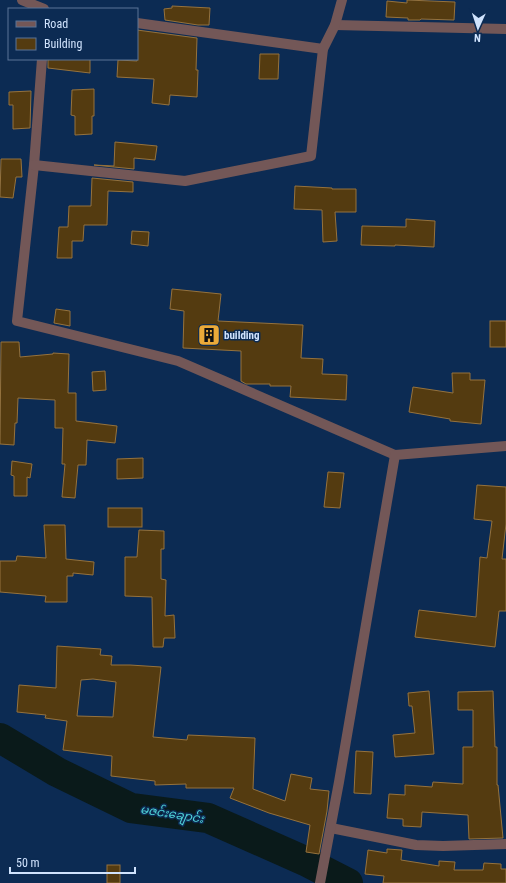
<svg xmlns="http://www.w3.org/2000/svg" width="506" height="883" viewBox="0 0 506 883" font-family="'Roboto Condensed','Noto Sans Myanmar',sans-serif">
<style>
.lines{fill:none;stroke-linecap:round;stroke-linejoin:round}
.river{stroke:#0a1a1a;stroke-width:30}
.building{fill:#543b10;stroke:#95723d;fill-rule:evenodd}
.minor{stroke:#735757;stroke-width:10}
.labels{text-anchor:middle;stroke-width:3;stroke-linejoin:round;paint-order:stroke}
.poi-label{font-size:11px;font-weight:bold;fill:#d0e3fd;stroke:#0c2b53;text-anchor:start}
.water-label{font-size:12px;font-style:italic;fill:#50d4d7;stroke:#0c2b53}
</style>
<rect width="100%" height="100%" fill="#0c2b53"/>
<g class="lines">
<!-- river -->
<path class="river" d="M0,738L57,772L131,808L208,818L305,861L348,883"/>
</g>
<!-- building -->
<g class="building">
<path d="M407,0L455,2L454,20L421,19L420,20H408V18L386,17L387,1L407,3Z"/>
<path d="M172,6L210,8L209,25H198L165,20L164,9L172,8Z"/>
<path d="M137,30L197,38L196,70H198L197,97L170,95L169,105L152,103L154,79L117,77L118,60L137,61Z"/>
<path d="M260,54H279L278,79H259Z"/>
<path d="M48,59H90V73L48,68Z"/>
<path d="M94,89V116H92V134L75,135V116L71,115L72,90Z"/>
<path d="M31,91L30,128L13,129V105H9V92Z"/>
<path d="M115,142L157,146L155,160L134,158V169L94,165L114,166Z"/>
<path d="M1,159H21L22,177H16L13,198L0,197Z"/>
<path d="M92,178L133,182V192L108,191L107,225H84L83,241H72V258H57L59,227H68L69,206H91Z"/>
<path d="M295,186L332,188V189H356V212H335L337,241L323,242L322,210L294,209Z"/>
<path d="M406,219L435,221L434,247L395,245V246L361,245L362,226L406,227Z"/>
<path d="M132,231L149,232L148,246L131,244Z"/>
<path d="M172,289L221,294L218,321L303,325L301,358L323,359L322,374L347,375L346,400L290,397L291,386H270V384H246L241,381V351L183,348L184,311L170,309Z"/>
<path d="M56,309L70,311V326L54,323Z"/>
<rect x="490" y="321" width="16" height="26"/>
<path d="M1,342H19L20,357L53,354V353L69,354L68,393H76V421L117,426L115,443L87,440L86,465H78L75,498L62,497L65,464H62L63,428H55V400L18,398L17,423H15L14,445L0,444Z"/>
<path d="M105,371L106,390L93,391L92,372Z"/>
<path d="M452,373H470V380H485L481,424L450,421V419L409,412L413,387L453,393Z"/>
<path d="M143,458V478L117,479V459Z"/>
<path d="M12,461L32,464L30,478L27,477V496H14V476L11,475Z"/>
<path d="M328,472L344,473L340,508L324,507Z"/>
<path d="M477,485L506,487V524L502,559H506V611H499L495,647L415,637L419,610L476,617L480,557L487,558L492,521L474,519Z"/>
<rect x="108" y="508" width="34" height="19"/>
<path d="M44,525H65L66,559L94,562L93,575L73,573V576H67V602H45L46,596L0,592V561H16L17,556L46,558Z"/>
<path d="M139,530L164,531V549H161V579L166,580L165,616L174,615L175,638H164L163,647H153L152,597L125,596V557H137Z"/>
<path d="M57,646L101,649L100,655L112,656L111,665H130L161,667L153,737L187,740L188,735L255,738L253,789L285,801L291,774L312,778L310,789L329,791L327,811L319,854L306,852L310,825L269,813L230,798L234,788H186V784L155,785V781L111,776L112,756L63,750L67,721L45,718L46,715L17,712L19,685L56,688ZM93,679L116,682L113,717L77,716L81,680Z"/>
<path d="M429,691L434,754L395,757L393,735L415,733L412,706H409L408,693Z"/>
<path d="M493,691L495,747H497V785H498L503,838L469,839L468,815L422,812L421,827L403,826V819L387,818L389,794L405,795V785L432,787L433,782L463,784V747H473V710H458V692Z"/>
<path d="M356,751L373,752L371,794L354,793Z"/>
<path d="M387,849L402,850L401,860L439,866V861L455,862L454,870H483L484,863L501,864V869H506V883H383L384,876L365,874L368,850L387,853Z"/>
<rect x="107" y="865" width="13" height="18"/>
</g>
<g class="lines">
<!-- minor -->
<g class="minor">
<path d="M22,0L44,9"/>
<path d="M137,23L323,49"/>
<path d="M335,25L506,29"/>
<path d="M42,59L34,165L17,321L178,361L395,455"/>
<path d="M34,165L185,181L311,156L323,49L335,25L342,0"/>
<path d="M331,828L416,845L443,846L506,844"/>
<path d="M320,883L339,782L395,455L506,446"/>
</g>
</g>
<!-- icons -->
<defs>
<g id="building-square" transform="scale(1.15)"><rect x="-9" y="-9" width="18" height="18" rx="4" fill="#ebaa39" stroke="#0c2b53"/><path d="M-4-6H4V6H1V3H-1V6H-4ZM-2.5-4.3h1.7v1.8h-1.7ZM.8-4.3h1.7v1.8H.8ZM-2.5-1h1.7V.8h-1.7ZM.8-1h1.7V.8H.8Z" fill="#111"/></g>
</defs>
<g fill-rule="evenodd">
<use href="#building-square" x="209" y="335"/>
</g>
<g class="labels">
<!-- poi labels -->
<g class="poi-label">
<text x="224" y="339">building</text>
</g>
<!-- water labels -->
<g class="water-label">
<text transform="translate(172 814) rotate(9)" y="4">မဇင်းချောင်း</text>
</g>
</g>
<!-- legend -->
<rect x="8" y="8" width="130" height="52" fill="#0c2b53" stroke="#5a7597"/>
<rect x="16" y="21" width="20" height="6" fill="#735757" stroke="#5a7597"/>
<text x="44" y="28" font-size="12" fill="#d0e3fd">Road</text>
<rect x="16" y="38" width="20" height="12" fill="#543b10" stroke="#5a7597"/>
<text x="44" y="48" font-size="12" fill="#d0e3fd">Building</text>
<!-- north arrow -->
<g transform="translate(478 28) rotate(183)" stroke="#0c2b53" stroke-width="3" paint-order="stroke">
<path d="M0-3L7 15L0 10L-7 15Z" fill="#d0e3fd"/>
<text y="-6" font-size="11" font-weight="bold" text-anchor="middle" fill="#d0e3fd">N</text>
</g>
<!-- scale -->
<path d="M10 867v6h125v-6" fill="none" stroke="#d0e3fd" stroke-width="2"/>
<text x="16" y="867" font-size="12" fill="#d0e3fd" stroke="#0c2b53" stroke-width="3" paint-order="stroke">50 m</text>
</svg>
